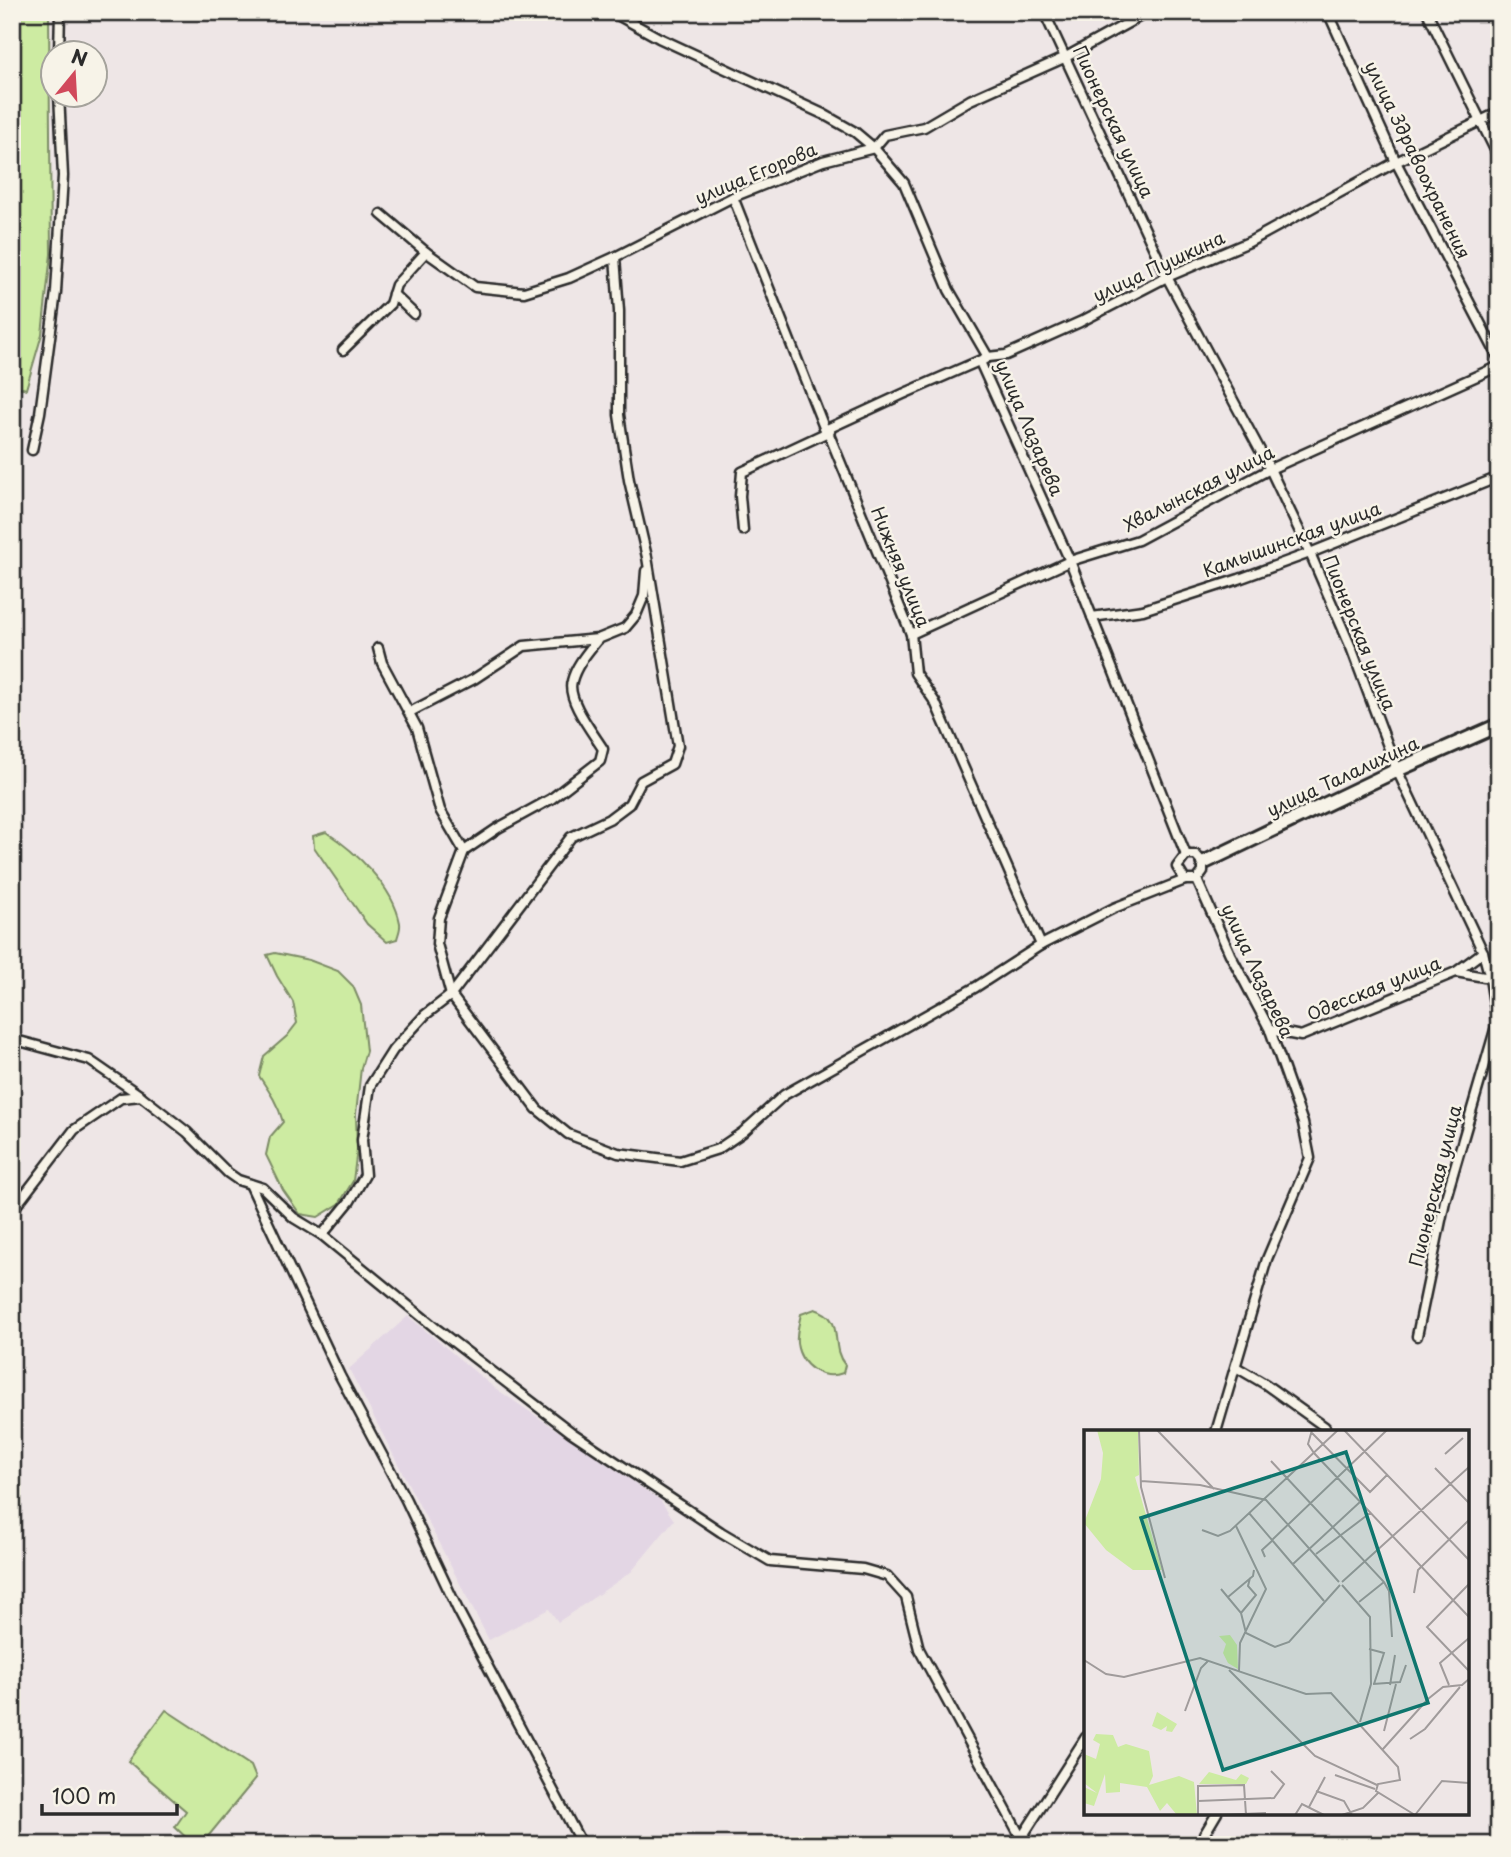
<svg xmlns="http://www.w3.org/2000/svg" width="1511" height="1857" viewBox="0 0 1511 1857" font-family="'Playpen Sans',sans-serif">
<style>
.built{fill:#e3d6e4}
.green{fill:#cdeba2;stroke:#7c8b66;stroke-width:2}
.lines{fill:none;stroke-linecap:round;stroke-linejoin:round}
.street-casing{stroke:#2b2b2b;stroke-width:13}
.secondary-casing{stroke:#2b2b2b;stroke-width:18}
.street{stroke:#f7f3e8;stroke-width:8}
.secondary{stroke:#f7f3e8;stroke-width:12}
.labels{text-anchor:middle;stroke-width:5;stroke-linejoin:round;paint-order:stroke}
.street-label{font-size:18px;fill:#2b2b2b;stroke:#f7f3e8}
.inset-road{fill:none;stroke:#a09b9b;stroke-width:2}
.view{fill:#0f766e;fill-opacity:0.15;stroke:#0f766e;stroke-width:3.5}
.inset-edge{fill:none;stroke:#2b2b2b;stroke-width:3.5}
</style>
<rect width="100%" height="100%" fill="#eee6e6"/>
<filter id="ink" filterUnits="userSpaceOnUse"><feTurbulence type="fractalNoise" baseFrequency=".0143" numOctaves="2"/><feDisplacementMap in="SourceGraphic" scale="14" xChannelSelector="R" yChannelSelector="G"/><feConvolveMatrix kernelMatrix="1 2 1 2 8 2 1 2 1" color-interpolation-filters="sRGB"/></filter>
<g filter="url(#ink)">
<!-- built -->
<path class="built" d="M408,1316L492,1386L660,1500L674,1520L631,1572L558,1622L549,1609L489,1640L349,1369Z"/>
<!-- green -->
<g class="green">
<path d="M12,12H49L51,254L42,334L26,389L12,385Z"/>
<path d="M326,832C356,852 393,886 400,923C401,929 398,934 397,939L387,942L367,924L314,847L313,836Z"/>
<path d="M275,953L309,960L338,971L353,986L361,1005L366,1051L361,1068L356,1114L357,1149L353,1181L339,1204L318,1217L300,1214L283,1190L266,1155L270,1137L283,1122C278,1104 269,1091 259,1076L264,1056L287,1036L297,1023L293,1002L277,976L267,955Z"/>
<path d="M815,1309C847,1319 828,1345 845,1365L843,1373C822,1381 800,1366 797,1343C796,1334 799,1323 801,1314Z"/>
<path d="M166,1710L251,1766L256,1778L201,1845H194L175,1827L186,1811L128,1761Z"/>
</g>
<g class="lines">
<!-- street casing -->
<g class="street-casing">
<g id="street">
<path d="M612,12L659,38L823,114L855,132L874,148L904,183L949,290L988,357L980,362L1070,561L1186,855"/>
<path d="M1044,12L1167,277L1270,469L1310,553L1352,650L1397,770L1483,952L1490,978L1497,1023L1445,1201L1417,1336"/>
<path d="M1328,12L1396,162L1499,359"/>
<path d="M1427,12L1499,158"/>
<path d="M59,52L60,12"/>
<path d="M733,197L825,430L828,432L911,634L915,673L935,702L1041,945"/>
<path d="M381,214L426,252L475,287L524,292L569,278L615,257L733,197L823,161L874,148L885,135L924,127L970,100L1066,57L1148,12"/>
<path d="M393,294L414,314"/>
<path d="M343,350L390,304L396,285L426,252"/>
<path d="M825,430L903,394L988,357L1006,355L1080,322L1167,277L1249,242L1396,162L1499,112"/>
<path d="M32,450L40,413L56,292L63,176L59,94"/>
<path d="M743,530L740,496L742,472L830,431"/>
<path d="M1092,617L1143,610L1239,579L1310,553L1499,477"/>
<path d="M911,634L1070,561L1138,540L1270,469L1499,366"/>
<path d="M378,648L382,663L417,728L440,810L464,851L439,918L437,944L451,995L537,1109L568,1134L618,1153L680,1161L718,1149L743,1132L784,1095L976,987L1041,945L1114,908L1185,880"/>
<path d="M410,712L474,679L524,646L598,639L625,628L636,615L644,596L646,571"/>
<path d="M464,851L498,828L551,799L600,761L603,749C593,733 566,699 572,681C576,665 588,652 598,639"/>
<path d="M1186,855H1196L1203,863V872L1197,880H1185L1177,867Z"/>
<path d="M1197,880L1230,954L1270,1030L1303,1123L1310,1158L1267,1259L1216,1432"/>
<path d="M1456,972L1490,978"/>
<path d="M1270,1030L1301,1036L1456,972L1483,952"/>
<path d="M12,1039L89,1060L141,1096L187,1132L228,1173L238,1180L263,1188L294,1218L322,1235L438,1330L571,1432L721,1532L770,1561L863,1569L887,1576L906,1597L919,1649L1025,1845"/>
<path d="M250,1184L340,1376L406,1500L458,1610L582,1845"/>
<path d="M12,1211L74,1130L121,1098L141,1096"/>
<path d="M322,1235L350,1201L365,1175L362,1140L370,1086L393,1050L425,1015L451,995L571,837L609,819L629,804L641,781L672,764L678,746L647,557L629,480L619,415V311L615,257"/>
<path d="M1236,1367L1265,1384L1325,1427L1324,1432"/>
<path d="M1022,1837L1086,1737"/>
<path d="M1198,1845L1217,1813"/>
</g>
</g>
<!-- secondary casing -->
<g class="secondary-casing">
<path id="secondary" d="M1203,863L1397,770L1499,725"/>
</g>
<!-- street -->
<use href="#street" class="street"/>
<!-- secondary -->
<use href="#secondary" class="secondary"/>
</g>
</g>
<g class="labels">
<!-- street labels -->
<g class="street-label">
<text transform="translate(1113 122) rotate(65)" y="6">Пионерская улица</text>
<text transform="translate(1417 160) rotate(64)" y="6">улица Здравоохранения</text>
<text transform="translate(756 174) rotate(-23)" y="6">улица Егорова</text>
<text transform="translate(1159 267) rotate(-25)" y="6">улица Пушкина</text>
<text transform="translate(1029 428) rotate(67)" y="6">улица Лазарева</text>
<text transform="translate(1199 489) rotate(-27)" y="6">Хвалынская улица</text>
<text transform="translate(1292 540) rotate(-20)" y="6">Камышинская улица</text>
<text transform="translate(900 567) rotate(68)" y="6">Нижняя улица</text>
<text transform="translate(1359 633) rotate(68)" y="6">Пионерская улица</text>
<text transform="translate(1343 777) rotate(-25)" y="6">улица Талалихина</text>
<text transform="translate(1257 971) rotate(65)" y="6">улица Лазарева</text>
<text transform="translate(1374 989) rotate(-22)" y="6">Одесская улица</text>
<text transform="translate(1436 1186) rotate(-76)" y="6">Пионерская улица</text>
</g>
</g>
<!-- overview -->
<g transform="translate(1084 1430)">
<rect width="385" height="385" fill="#eee6e6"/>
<path d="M13,0H54L55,45L51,47L78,140H49L22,120L0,93L17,49L19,23ZM146,205L153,215L154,239L144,233L139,223L142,214L135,206ZM73,282L93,294L88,302L82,301L83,296L77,300L68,296ZM12,304L29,305L34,317L42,314L65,321L69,346L65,355L95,346L110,352L113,385H93L83,373L76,381L63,357L36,353V362L22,363L21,344L10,376L0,373V357L13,363L0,353V324L12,329L16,314L9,310ZM125,342L152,350L157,344L165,348L162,354H115Z" fill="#cdeba2"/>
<path class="inset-road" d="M55,0L57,57L81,148M73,0L130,59M228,0L224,14L230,23L385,187M260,0L385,130M228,3L286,62L303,45M361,24L379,8M187,31L300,152L305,161L308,207M351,38L385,73M57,51L116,55L182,70L255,152M165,83L240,171M152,96L182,159L156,213L155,241M118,100L134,106L146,101L254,0M188,110L303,0M232,124L286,83M181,127L178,120L189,110M209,134L277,71M258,152L385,37M385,154L343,197L385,241M258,155L286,187L287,254L276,292M137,159L157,183L162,203L191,217L205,212L256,155M330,163L334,140L385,90M144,167L169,146L170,140M275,172L300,152M157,183L172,165L164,156L166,148M285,219L300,223L290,254M0,230L22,244L40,247L116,228L222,264L247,263L314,337L316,350L294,354L292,361L331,385M145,240L231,326L293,355M289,254L316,252L322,235M306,255L311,225M365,255L356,233L385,208M101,281L117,238L124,231M300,301L312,254M326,309L341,299L376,257M299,319L344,269L359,257L378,255L385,249M251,345L291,359M232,361L260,371L268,385M114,371L190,368L200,354L187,341M225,377L241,347M114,385V356L160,355L162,385M136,385L182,383M211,385L218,374L240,385M258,385L279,378L294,363M331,385L358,351L385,353"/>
<path class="view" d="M262,22L344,273L139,340L57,88Z"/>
<rect width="385" height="385" class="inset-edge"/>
</g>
<!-- margin -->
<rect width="1511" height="1857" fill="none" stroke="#f7f3e8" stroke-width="42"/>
<rect x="21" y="21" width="1469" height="1815" fill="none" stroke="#2b2b2b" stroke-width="2.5" filter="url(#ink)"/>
<!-- north arrow -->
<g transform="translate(74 74) rotate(18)"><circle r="33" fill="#f7f3e8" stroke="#a5a39c" stroke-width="2"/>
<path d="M0-5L12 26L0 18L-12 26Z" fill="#d1495b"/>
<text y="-10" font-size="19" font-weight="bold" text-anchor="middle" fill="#2b2b2b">N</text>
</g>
<!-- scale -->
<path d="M42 1804v10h135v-10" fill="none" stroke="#2b2b2b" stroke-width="3.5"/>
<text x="52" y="1804" font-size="21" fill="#2b2b2b" stroke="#f7f3e8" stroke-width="5" paint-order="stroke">100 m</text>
</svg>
